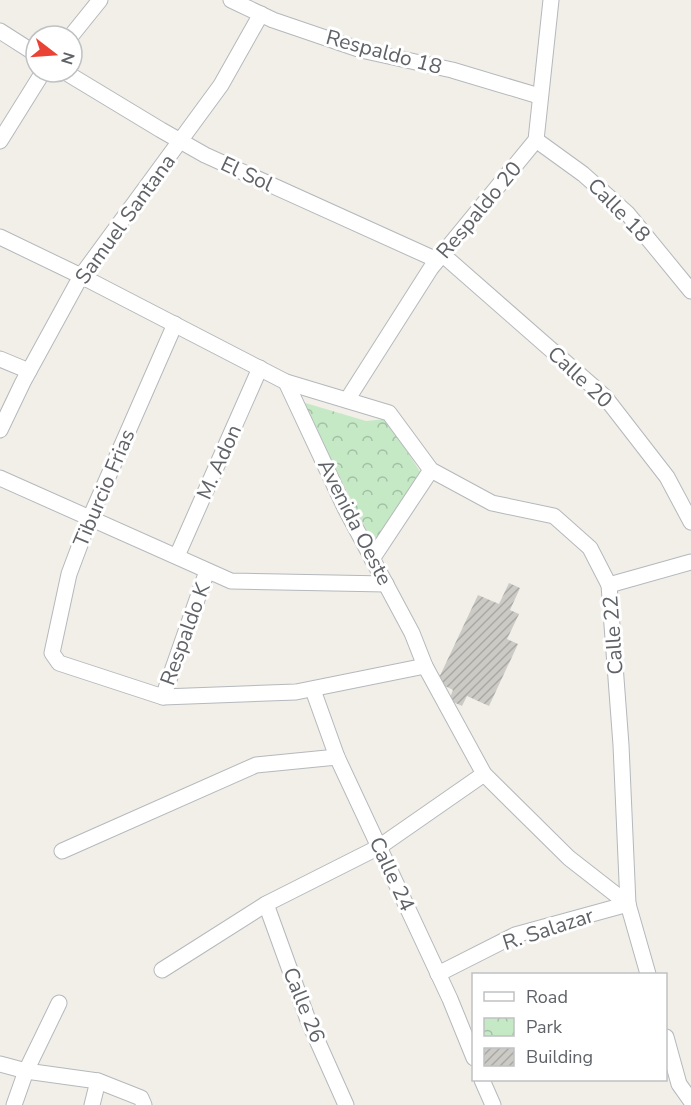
<svg xmlns="http://www.w3.org/2000/svg" width="691" height="1105" viewBox="0 0 691 1105" font-family="'Nunito Sans',sans-serif">
<style>
.park{fill:url(#park-crowns)}
.building{fill:url(#building-hatch)}
.lines{fill:none;stroke-linecap:round;stroke-linejoin:round}
.minor-casing{stroke:#b5b8bc;stroke-width:17}
.minor{stroke:#fff;stroke-width:15}
.labels{text-anchor:middle;stroke-width:6;stroke-linejoin:round;paint-order:stroke}
.street-label{font-size:21px;fill:#5f6368;stroke:#fff}
</style>
<defs>
<pattern id="park-crowns" width="20" height="18" patternUnits="userSpaceOnUse" patternTransform="scale(1.5)"><rect width="20" height="18" fill="#c5e8c5"/><path d="M2 6a3 3 0 1 1 6 0M12 15a3 3 0 1 1 6 0" fill="none" stroke="#a3c0a4"/></pattern>
<pattern id="building-hatch" width="6" height="6" patternUnits="userSpaceOnUse" patternTransform="scale(1.5)"><rect width="6" height="6" fill="#cccac5"/><path d="M-1 1l2-2M0 6l6-6M5 7l2-2" fill="none" stroke="#a9a8a4"/></pattern>
</defs>
<rect width="100%" height="100%" fill="#f1efe8"/>
<!-- park -->
<path class="park" d="M302,402L366,421L386,419L421,473L373,543Z"/>
<!-- building -->
<path class="building" d="M509,583L520,588L510,610L519,614L507,639L518,644L489,706L467,696L462,706L449,700L453,690L437,682L478,595L499,604Z"/>
<g class="lines">
<!-- minor casing -->
<g class="minor-casing">
<g id="minor">
<path d="M231,0L273,20L361,50L452,70L539,96"/>
<path d="M0,31L36,54"/>
<path d="M71,36L100,0"/>
<path d="M65,72L161,130L205,155L437,260"/>
<path d="M536,140L583,174L627,213L691,291"/>
<path d="M0,141L43,72"/>
<path d="M0,237L81,276L286,382L389,413L431,470L492,503L554,516L590,548L609,585L621,745L628,904L648,974"/>
<path d="M442,254L605,397L667,477L691,522"/>
<path d="M175,324L90,518L69,574L52,653L59,663L163,697L296,692L425,666"/>
<path d="M0,359L29,371"/>
<path d="M286,382L345,508L412,633L425,666L484,774L569,858L628,904"/>
<path d="M347,400L431,268L536,140L551,0"/>
<path d="M0,430L23,382L81,276L221,85L261,14"/>
<path d="M0,478L231,581L386,584"/>
<path d="M177,556L260,368"/>
<path d="M372,559L431,470"/>
<path d="M609,585L691,562"/>
<path d="M313,690L337,757L450,999L474,1058"/>
<path d="M163,697L207,571"/>
<path d="M62,851L256,765L337,757"/>
<path d="M266,904L308,1020L346,1105"/>
<path d="M162,970L266,904L379,847L484,774"/>
<path d="M438,974L515,935L628,904"/>
<path d="M666,1037L679,1084L691,1101"/>
<path d="M0,1064L26,1071L98,1081L141,1098L144,1105"/>
<path d="M482,1080L493,1105"/>
<path d="M14,1105L26,1071L59,1003"/>
<path d="M92,1105L98,1081"/>
</g>
</g>
<!-- minor -->
<use href="#minor" class="minor"/>
</g>
<g class="labels">
<!-- street labels -->
<g class="street-label">
<text transform="translate(384 52) rotate(15)" y="7">Respaldo 18</text>
<text transform="translate(247 174) rotate(25)" y="7">El Sol</text>
<text transform="translate(479 210) rotate(-50)" y="7">Respaldo 20</text>
<text transform="translate(619 210) rotate(46)" y="7">Calle 18</text>
<text transform="translate(125 219) rotate(-54)" y="7">Samuel Santana</text>
<text transform="translate(580 377) rotate(43)" y="7">Calle 20</text>
<text transform="translate(219 462) rotate(-66)" y="7">M. Adon</text>
<text transform="translate(104 488) rotate(-67)" y="7">Tiburcio Frias</text>
<text transform="translate(355 522) rotate(63)" y="7">Avenida Oeste</text>
<text transform="translate(185 634) rotate(-70)" y="7">Respaldo K</text>
<text transform="translate(613 635) rotate(-94)" y="7">Calle 22</text>
<text transform="translate(392 874) rotate(65)" y="7">Calle 24</text>
<text transform="translate(548 929) rotate(-18)" y="7">R. Salazar</text>
<text transform="translate(304 1005) rotate(68)" y="7">Calle 26</text>
</g>
</g>
<!-- legend -->
<rect x="472" y="973" width="195" height="108" fill="#ffffff" stroke="#bfc1c3" stroke-width="1.5"/>
<rect x="484" y="992" width="30" height="9" fill="#ffffff" stroke="#bfc1c3" stroke-width="1.5"/>
<text x="526" y="1003" font-size="18" fill="#5f6368">Road</text>
<rect x="484" y="1018" width="30" height="18" fill="url(#park-crowns)" stroke="#bfc1c3" stroke-width="1.5"/>
<text x="526" y="1033" font-size="18" fill="#5f6368">Park</text>
<rect x="484" y="1048" width="30" height="18" fill="url(#building-hatch)" stroke="#bfc1c3" stroke-width="1.5"/>
<text x="526" y="1063" font-size="18" fill="#5f6368">Building</text>
<!-- north arrow -->
<g transform="translate(54 54) rotate(107)"><circle r="28" fill="#ffffff" stroke="#bfc1c3" stroke-width="1.5"/>
<path d="M0-4.5L10 22L0 15L-10 22Z" fill="#ea4335"/>
<text y="-9" font-size="16" font-weight="bold" text-anchor="middle" fill="#5f6368">N</text>
</g>
</svg>
